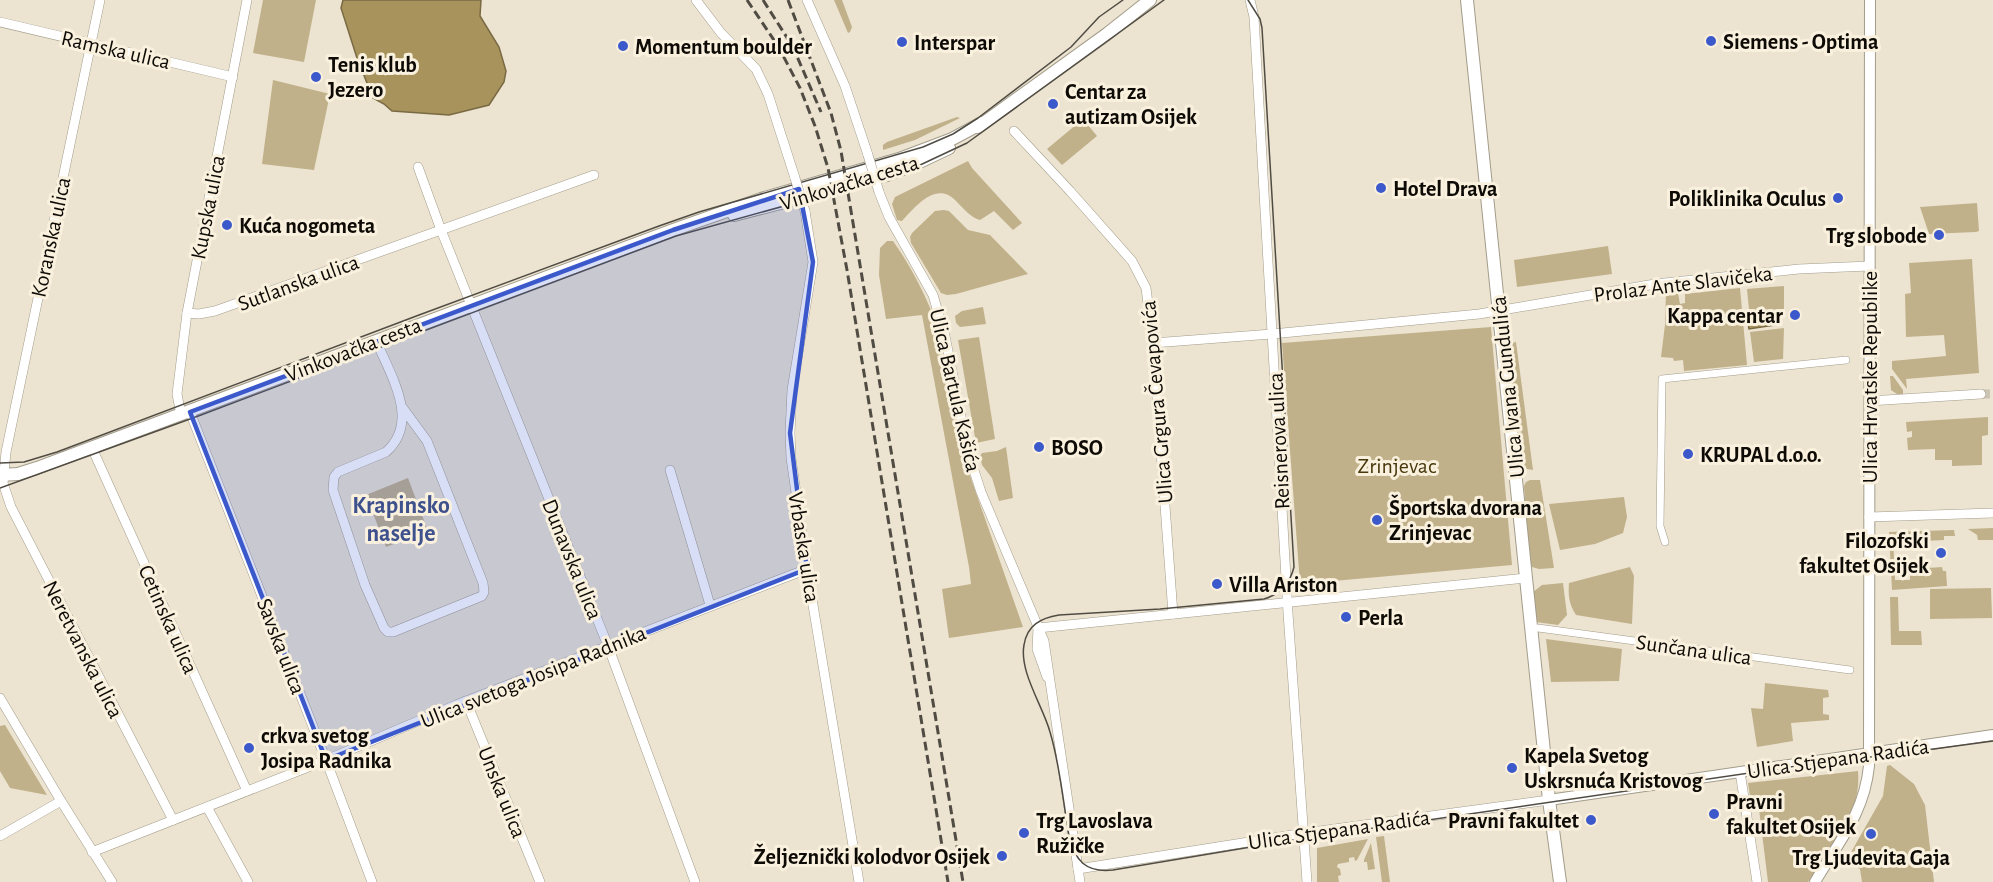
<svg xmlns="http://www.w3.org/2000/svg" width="1993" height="882" viewBox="0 0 1993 882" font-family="'Alegreya Sans',sans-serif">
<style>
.green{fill:#c1b18a}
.water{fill:#a8935d;stroke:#7a6a43;stroke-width:1.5}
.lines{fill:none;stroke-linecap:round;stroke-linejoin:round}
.minor-tunnel{stroke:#cbc3b3;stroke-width:9;stroke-dasharray:9 4.5;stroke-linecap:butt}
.pedestrian-casing{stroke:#a39c8a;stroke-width:8}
.minor-casing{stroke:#a39c8a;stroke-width:10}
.tertiary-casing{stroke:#a39c8a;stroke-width:12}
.secondary-casing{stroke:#a39c8a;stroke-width:14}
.pedestrian{stroke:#fff;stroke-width:7}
.minor{stroke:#fff;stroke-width:9}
.tertiary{stroke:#fff;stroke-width:10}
.secondary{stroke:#fff;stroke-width:12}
.tram{stroke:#504c43;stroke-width:1.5}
.rail{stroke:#504c43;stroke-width:3;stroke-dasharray:9 4.5;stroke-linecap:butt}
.minor-bridge-casing{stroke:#a39c8a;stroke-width:10;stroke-linecap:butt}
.minor-bridge{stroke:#fff;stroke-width:9}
.marked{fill:#3c59cb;fill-opacity:0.2;stroke:#3c59cb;stroke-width:4.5;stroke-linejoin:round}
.poi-dot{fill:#3c59cb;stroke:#f9f1de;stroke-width:2}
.labels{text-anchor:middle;stroke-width:6;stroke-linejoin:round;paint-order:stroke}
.poi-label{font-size:22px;font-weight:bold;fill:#0e0b06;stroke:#f9f1de;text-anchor:start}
.street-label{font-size:22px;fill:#0e0b06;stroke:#f9f1de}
.park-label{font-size:22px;fill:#48380c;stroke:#f9f1de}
.neighbourhood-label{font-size:24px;font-weight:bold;fill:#3e518d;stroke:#f9f1de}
</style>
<rect width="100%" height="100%" fill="#ece4d1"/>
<!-- green -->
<g class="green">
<path d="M263,0H316L304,62L253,53Z"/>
<path d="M834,0H842L852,27L850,32L848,33Z"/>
<path d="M273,80L330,94L314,170L262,164Z"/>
<path d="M957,117L960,118L915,140L883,150V145L887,142Z"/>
<path d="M1083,119L1097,136L1062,165L1047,149Z"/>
<path d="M968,161L972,168L1022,223L1013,230L994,211L980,220C970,217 964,209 957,202C937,180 917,205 902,221L897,220L892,204L895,197Z"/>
<path d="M1977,203L1979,231L1976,232L1929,234L1920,207Z"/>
<path d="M944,210L949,211L968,230L990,235L1028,274L956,294L947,295L941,293L911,243L910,237L912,233L935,211Z"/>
<path d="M887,241H893C908,262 921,286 931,310L968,470L1023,627L949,638L942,589L971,584L969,567L922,315L886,319L879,275L880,248Z"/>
<path d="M1608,246L1612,274L1517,287L1514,260Z"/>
<path d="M1972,259L1979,373L1906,379L1907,389L1892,369V361L1946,356L1944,335L1906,337L1905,294L1911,293L1909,263Z"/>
<path d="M1784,286V316L1750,320L1747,289Z"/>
<path d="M1740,288L1747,365L1684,371L1683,360L1674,361L1673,358L1661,357L1665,325L1666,292L1678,293L1680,304L1685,303V294Z"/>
<path d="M983,307L986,324L960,327L956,323L955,316L962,311Z"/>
<path d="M1491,327L1512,565L1300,584L1282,343Z"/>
<path d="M1784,328L1783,359L1754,362L1750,332Z"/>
<path d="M979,337L995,439L976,443L958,340Z"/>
<path d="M1516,342L1533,470L1520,468L1506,344Z"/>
<path d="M1890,376H1893L1903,390V394H1897L1891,390Z"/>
<path d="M1988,417V435L1982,436V465L1952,466V460H1935V449L1908,450L1907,438L1912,437V431L1907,432L1906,422Z"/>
<path d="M1006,447L1013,498L999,501L992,478L982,465L980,456L982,453L997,451Z"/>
<path d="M408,478L428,531L386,547L366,495Z"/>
<path d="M1530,480H1540L1554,568L1539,569L1532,567L1530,562L1524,486L1526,482Z"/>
<path d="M1624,497L1627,517L1623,533L1595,544L1560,550L1549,504Z"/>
<path d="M1993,528V540H1978L1977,535L1968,529Z"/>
<path d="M1954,530L1955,536H1944V540L1906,542V536L1893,537L1895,580H1910V576L1914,575L1913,569L1942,567L1943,571H1946L1947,586L1892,590L1889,532Z"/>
<path d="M1630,567L1634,576L1632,624L1576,615C1569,604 1568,596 1569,583Z"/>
<path d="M1563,583L1567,615L1558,625L1536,622L1533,592L1542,585Z"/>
<path d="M1991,588L1992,618L1930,619V589Z"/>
<path d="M1890,597H1898L1899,631H1921L1922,645H1891Z"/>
<path d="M1546,639L1622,649L1619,681L1551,682Z"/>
<path d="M1765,683L1828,690L1829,697L1823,698V714L1829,715V720L1791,723L1793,741L1757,747L1751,708L1763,709Z"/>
<path d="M5,725L47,795L10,788L0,771V726Z"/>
<path d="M1890,765L1914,784L1925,805L1934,882H1862L1860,869L1846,861L1883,796L1887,766Z"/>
<path d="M1858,771C1862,813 1831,849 1808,882H1768L1759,809L1752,810L1748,783Z"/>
<path d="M1384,836L1390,882H1382L1376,837Z"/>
<path d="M1368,839L1357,860L1355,861L1354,857L1349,858V862L1338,864L1337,867L1340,869L1341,875L1338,876L1339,882H1317V848Z"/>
<path d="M1371,843L1375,869L1368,870L1367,862H1364V860Z"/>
</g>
<!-- water -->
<g class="water">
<path d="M343,0H481L480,16L499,47L506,71L504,82L489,105L449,115L392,111L384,104L373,98L357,58L341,8Z"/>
<path d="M1780,320L1781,324L1749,329L1748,322Z"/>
</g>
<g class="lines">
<!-- minor-tunnel -->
<path class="minor-tunnel" d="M1981,394H1993"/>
<!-- pedestrian casing -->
<g class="pedestrian-casing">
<g id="pedestrian">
<path d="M1665,542L1660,526L1662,379L1846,360"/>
<path d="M1538,628L1850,670"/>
</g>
</g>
<!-- minor casing -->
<g class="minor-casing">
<g id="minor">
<path d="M100,0L6,452L3,483L11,507L173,820"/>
<path d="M696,0L721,33L756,69L768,94L795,178"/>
<path d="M807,0L845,86L868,155"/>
<path d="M1250,0L1254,17L1288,613L1307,882"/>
<path d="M0,22L233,77"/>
<path d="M1014,131L1070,191L1132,261L1146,288L1153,343L1173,614"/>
<path d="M418,167L441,230L608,646L695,882"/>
<path d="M879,192L889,217L933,295L945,336L968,452L981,492L1044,641L1080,882"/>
<path d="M805,211L813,262L792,390L790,433L791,458L807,569L859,882"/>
<path d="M187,313L199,314L215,311L594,175"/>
<path d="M376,340C390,375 421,421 386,452L338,472L334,477L333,490L365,585L384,628L388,632H393L482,596L484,592L483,583L427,441L402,407"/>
<path d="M1153,343L1272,334L1479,314L1655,284L1799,269L1869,266"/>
<path d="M1869,401L1981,394"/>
<path d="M190,412L326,760L372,882"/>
<path d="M181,415L177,394L187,313L247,0"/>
<path d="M92,448L247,791"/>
<path d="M670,470L710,605"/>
<path d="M1869,517L1993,513"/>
<path d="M1038,628L1526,578"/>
<path d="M1038,628L1037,649L1047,677"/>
<path d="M0,698L61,801L112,882"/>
<path d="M466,701L540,882"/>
<path d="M1740,772L1757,882"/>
<path d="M207,807L248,882"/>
<path d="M0,836L61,801"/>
<path d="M92,852L326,760L456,705L807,569"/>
<path d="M1078,869L1305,833L1549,800"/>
</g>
</g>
<!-- tertiary casing -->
<g class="tertiary-casing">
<g id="tertiary">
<path d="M1549,800L1993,735"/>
<path d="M1815,882C1838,842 1864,815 1869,766L1870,0"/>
</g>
</g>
<!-- secondary casing -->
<g class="secondary-casing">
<g id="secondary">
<path d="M1467,0L1526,578L1549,800L1560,882"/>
<path d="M978,127L1107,34L1150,0"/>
<path d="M734,215L887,175L913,165L949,148"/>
<path d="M0,475L18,474L37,468L673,230L761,199L899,159L952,139L982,123"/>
</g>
</g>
<!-- pedestrian -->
<use href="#pedestrian" class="pedestrian"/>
<!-- minor -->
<use href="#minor" class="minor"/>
<!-- tertiary -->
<use href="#tertiary" class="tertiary"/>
<!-- secondary -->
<use href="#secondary" class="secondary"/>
<!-- tram -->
<g class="tram">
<path d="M1248,0L1260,19L1262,28L1294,567C1290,583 1281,594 1264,599L1160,609L1059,615C1041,618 1027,625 1024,645C1019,672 1043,706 1050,732C1060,765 1063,801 1069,836C1075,861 1086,873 1113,870L1305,838L1824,762L1889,755L1993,741"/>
<path d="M0,463L24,462L57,452L419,315L659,226L699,212L923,147L953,134L978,118L1071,47L1099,17L1123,0"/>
<path d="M0,488L201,415L676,236L903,173L967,143L1164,0"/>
</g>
<!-- rail -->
<g class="rail">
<path d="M747,0L778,46L800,88L815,126L828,168L847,270L948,882"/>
<path d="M763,0L793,47L821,112"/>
<path d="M788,0L831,113L841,151L963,882"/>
</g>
<!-- minor-bridge casing -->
<g class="minor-bridge-casing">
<g id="minor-bridge">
<path d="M868,155L879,192"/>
<path d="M795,178L805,211"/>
</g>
</g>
<!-- minor-bridge -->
<use href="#minor-bridge" class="minor-bridge"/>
</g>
<!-- marked area -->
<path class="marked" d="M799,189L813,262L790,433L807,569L326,760L190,412L673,230Z"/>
<!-- markers -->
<g class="poi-dot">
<circle cx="1711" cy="41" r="6"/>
<circle cx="902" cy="42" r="6"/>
<circle cx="623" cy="46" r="6"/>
<circle cx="316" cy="77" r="6"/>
<circle cx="1053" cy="104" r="6"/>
<circle cx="1381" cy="188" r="6"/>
<circle cx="1838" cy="198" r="6"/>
<circle cx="227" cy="225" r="6"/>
<circle cx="1939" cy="235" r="6"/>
<circle cx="1795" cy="315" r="6"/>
<circle cx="1039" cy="447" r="6"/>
<circle cx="1688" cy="454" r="6"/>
<circle cx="1377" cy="520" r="6"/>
<circle cx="1941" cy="553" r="6"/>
<circle cx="1217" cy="584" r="6"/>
<circle cx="1346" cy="617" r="6"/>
<circle cx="249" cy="748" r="6"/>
<circle cx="1512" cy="768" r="6"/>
<circle cx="1714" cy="814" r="6"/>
<circle cx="1591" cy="820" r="6"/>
<circle cx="1024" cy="833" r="6"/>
<circle cx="1871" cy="834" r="6"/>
<circle cx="1002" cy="856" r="6"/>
</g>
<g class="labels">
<!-- poi labels -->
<g class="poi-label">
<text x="1723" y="49">Siemens - Optima</text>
<text x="914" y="50">Interspar</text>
<text x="635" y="54">Momentum boulder</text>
<text x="328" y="72">Tenis klub<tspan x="328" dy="25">Jezero</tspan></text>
<text x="1065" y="99">Centar za<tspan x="1065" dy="25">autizam Osijek</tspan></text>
<text x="1393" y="196">Hotel Drava</text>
<text x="1826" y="206" text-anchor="end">Poliklinika Oculus</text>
<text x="239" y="233">Kuća nogometa</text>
<text x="1927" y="243" text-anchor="end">Trg slobode</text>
<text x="1783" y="323" text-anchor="end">Kappa centar</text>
<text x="1051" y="455">BOSO</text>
<text x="1700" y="462">KRUPAL d.o.o.</text>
<text x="1389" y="515">Športska dvorana<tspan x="1389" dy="25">Zrinjevac</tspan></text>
<text x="1929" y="548" text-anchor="end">Filozofski<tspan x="1929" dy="25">fakultet Osijek</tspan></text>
<text x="1229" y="592">Villa Ariston</text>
<text x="1358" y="625">Perla</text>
<text x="261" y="743">crkva svetog<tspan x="261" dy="25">Josipa Radnika</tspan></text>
<text x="1524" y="763">Kapela Svetog<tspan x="1524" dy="25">Uskrsnuća Kristovog</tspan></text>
<text x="1726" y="809">Pravni<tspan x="1726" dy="25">fakultet Osijek</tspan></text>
<text x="1036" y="828">Trg Lavoslava<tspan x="1036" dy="25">Ružičke</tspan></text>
<text x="1579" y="828" text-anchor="end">Pravni fakultet</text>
<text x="990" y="864" text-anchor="end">Željeznički kolodvor Osijek</text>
<text x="1871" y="865" text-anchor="middle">Trg Ljudevita Gaja</text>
</g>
<!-- street labels -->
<g class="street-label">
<text transform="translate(116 49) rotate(13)" y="8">Ramska ulica</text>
<text transform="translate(849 182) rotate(-17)" y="8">Vinkovačka cesta</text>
<text transform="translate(207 207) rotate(-79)" y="8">Kupska ulica</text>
<text transform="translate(50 237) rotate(-78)" y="8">Koranska ulica</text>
<text transform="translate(298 282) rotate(-20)" y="8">Sutlanska ulica</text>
<text transform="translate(1683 283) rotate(-7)" y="8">Prolaz Ante Slavičeka</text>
<text transform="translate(353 349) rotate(-21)" y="8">Vinkovačka cesta</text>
<text transform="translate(1869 377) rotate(-90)" y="8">Ulica Hrvatske Republike</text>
<text transform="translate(1507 387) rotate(-96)" y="8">Ulica Ivana Gundulića</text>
<text transform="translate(956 390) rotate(77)" y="8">Ulica Bartula Kašića</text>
<text transform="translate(1156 402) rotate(-95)" y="8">Ulica Grgura Čevapovića</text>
<text transform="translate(1278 441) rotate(-93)" y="8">Reisnerova ulica</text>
<text transform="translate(805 547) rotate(81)" y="8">Vrbaska ulica</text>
<text transform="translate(573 559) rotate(68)" y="8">Dunavska ulica</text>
<text transform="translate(169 619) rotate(66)" y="8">Cetinska ulica</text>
<text transform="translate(282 646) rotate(69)" y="8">Savska ulica</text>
<text transform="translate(84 649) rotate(63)" y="8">Neretvanska ulica</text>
<text transform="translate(1694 649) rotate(8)" y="8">Sunčana ulica</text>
<text transform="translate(533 676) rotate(-22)" y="8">Ulica svetoga Josipa Radnika</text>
<text transform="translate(1838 758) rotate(-8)" y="8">Ulica Stjepana Radića</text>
<text transform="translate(503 792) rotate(68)" y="8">Unska ulica</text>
<text transform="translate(1339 829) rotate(-8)" y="8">Ulica Stjepana Radića</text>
</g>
<!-- park labels -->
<g class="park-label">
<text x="1397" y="473">Zrinjevac</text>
</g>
<!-- neighbourhood labels -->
<g class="neighbourhood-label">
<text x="401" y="513">Krapinsko<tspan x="401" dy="28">naselje</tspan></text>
</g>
</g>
</svg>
